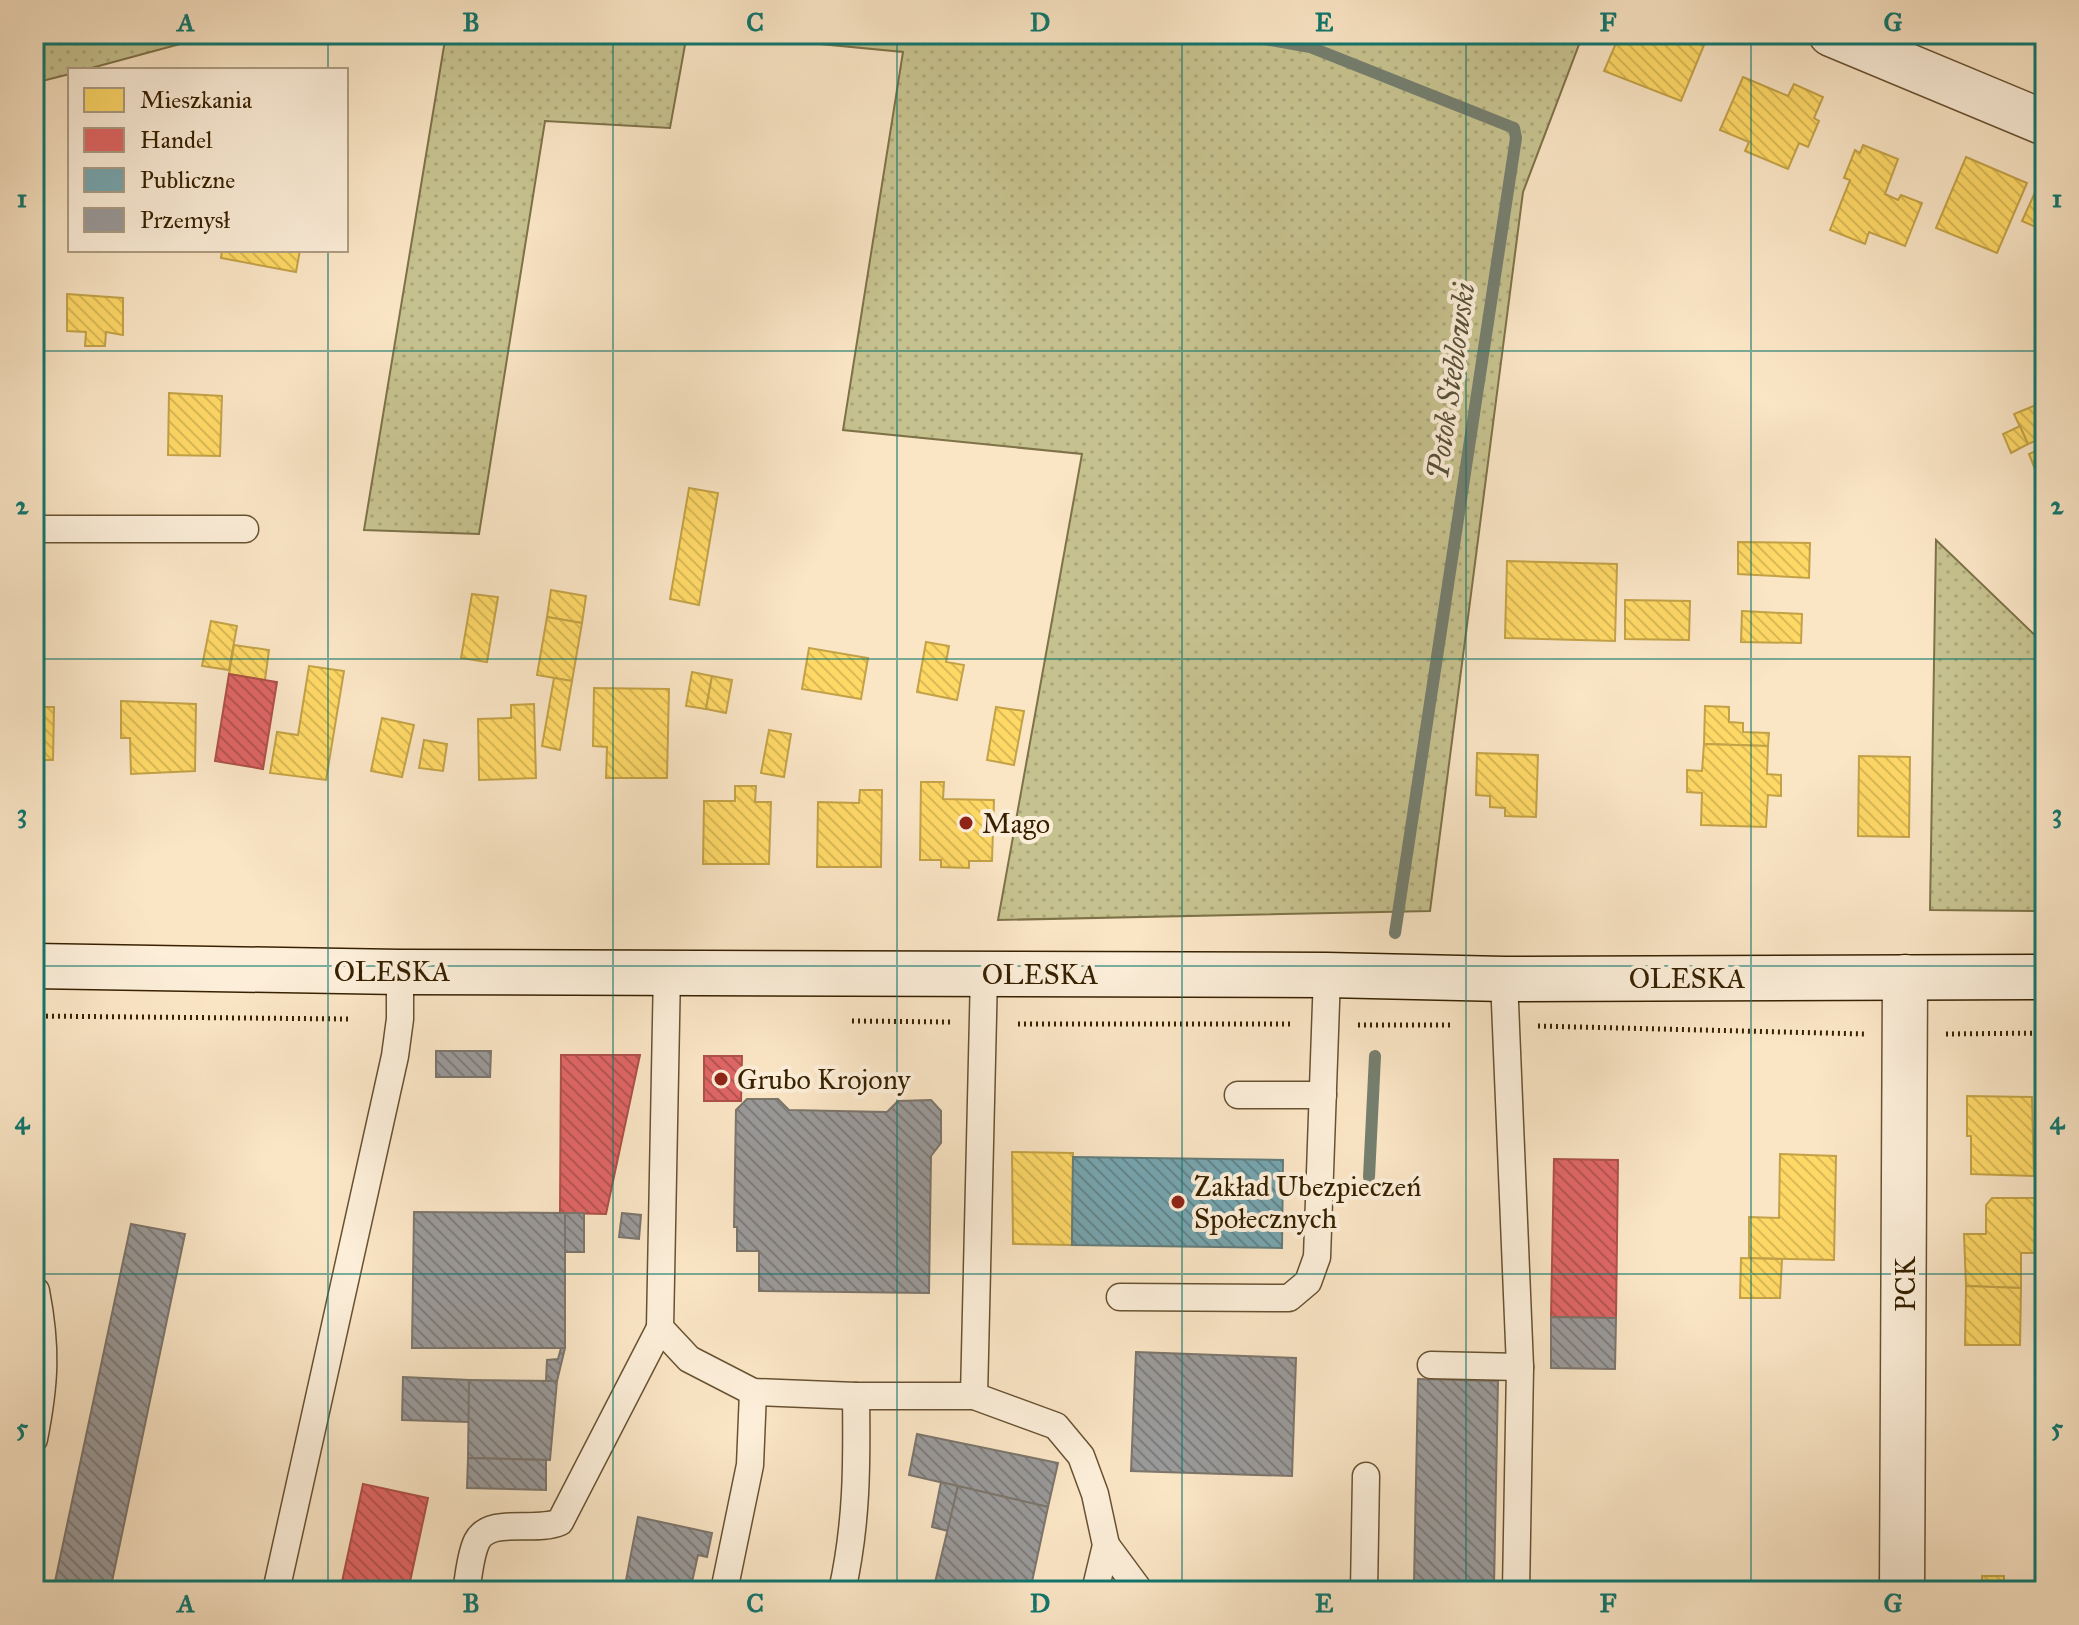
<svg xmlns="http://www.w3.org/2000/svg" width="2079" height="1625" viewBox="0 0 2079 1625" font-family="'IM FELL Great Primer',serif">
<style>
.grass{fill:url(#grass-dots);stroke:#7e7248;stroke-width:2}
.homes{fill:url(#homes-back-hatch);stroke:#c3a247;stroke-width:2}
.shops{fill:url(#shops-back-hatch);stroke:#ad5147;stroke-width:2}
.public{fill:url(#public-back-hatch);stroke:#637d7a;stroke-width:2}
.industry{fill:url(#industry-back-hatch);stroke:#7c756b;stroke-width:2}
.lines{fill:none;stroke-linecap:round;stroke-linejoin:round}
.stream{stroke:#757f6f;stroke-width:12}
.lane-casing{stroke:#685231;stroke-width:29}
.street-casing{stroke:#685231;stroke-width:47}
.secondary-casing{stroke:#372100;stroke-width:47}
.path{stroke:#372100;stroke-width:5;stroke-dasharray:2 4;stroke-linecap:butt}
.lane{stroke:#fceed9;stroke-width:26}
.street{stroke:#fceed9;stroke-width:44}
.secondary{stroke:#fceed9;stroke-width:44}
.grid{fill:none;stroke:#0f766e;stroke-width:2;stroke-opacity:0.55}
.poi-dot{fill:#8f2418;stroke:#fceed9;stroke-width:3}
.labels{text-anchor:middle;stroke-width:8;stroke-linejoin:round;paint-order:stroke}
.poi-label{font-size:28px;fill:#372100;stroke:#fceed9;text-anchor:start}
.street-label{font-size:28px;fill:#372100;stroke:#fceed9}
.water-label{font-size:30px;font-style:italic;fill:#565038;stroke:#fceed9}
.neatline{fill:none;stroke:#0f766e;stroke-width:3}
.grid-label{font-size:26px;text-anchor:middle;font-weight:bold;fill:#0f766e}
</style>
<defs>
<pattern id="grass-dots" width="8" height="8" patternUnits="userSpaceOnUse" patternTransform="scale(2)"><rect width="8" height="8" fill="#c6c28f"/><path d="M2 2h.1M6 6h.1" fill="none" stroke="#aba67a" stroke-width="1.8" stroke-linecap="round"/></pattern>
<pattern id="homes-back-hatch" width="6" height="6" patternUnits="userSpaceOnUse" patternTransform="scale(2)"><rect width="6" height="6" fill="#ffd966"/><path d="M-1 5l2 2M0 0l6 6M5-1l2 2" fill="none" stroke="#dbba57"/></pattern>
<pattern id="shops-back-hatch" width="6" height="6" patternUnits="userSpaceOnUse" patternTransform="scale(2)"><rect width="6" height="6" fill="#e06666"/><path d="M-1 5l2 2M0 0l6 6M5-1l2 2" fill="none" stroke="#b65452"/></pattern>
<pattern id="public-back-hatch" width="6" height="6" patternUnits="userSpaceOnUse" patternTransform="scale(2)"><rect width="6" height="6" fill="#76a5af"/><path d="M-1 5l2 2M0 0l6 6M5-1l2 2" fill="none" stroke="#62868c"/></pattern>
<pattern id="industry-back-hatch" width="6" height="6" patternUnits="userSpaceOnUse" patternTransform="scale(2)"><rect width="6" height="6" fill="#999"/><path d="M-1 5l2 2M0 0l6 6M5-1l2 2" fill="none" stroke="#7e7c7a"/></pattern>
</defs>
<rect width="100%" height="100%" fill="#fae5c5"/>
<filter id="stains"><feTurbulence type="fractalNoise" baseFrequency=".0025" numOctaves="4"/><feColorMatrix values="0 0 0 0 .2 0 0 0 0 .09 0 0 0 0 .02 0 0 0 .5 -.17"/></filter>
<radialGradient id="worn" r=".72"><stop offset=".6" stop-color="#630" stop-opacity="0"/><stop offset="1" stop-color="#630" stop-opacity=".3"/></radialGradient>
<!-- grass -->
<g class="grass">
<path d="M34,34H217L84,70H70V74L34,83Z"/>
<path d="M446,34H687L670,128L545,121L479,534L364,530Z"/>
<path d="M714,34H1583L1523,192L1430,911L998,920L1082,454L843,430L903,52Z"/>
<path d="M1936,540L2045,645V911L1930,910Z"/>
</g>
<!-- homes -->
<g class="homes">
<path d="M1620,34H1677L1704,45L1681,101L1604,71Z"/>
<path d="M1743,77L1788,96L1794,84L1823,97L1814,118L1819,121L1808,147L1799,143L1788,169L1745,151L1749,142L1720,130Z"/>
<path d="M1863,145L1898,159L1885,194L1898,200L1901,195L1922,203L1905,246L1869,232L1865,244L1830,230L1850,180L1844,178L1855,150L1860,153Z"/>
<path d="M1966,157L2027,183L1997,253L1936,228Z"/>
<path d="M2037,188L2045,191V231L2022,221Z"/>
<path d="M222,250H300L296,272L221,258Z"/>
<path d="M67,294L123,298V335L106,332L105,346H85L86,332L67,331Z"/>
<path d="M169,393L222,396L220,456L168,455Z"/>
<path d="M2041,403L2045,412V437L2028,444L2014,414Z"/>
<path d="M2020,426L2028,444L2011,453L2003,434Z"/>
<path d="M2045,447V474L2038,477L2029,454Z"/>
<path d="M689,488L718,493L699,605L670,599Z"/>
<path d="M1738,542L1810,543L1809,578L1738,574Z"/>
<path d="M1507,561L1617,564L1615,641L1505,638Z"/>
<path d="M551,590L586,596L582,623L547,617Z"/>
<path d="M472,594L498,597L487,662L461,658Z"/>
<path d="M1625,600L1690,601L1689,640L1625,639Z"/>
<path d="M1742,611L1802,614L1801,643L1741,642Z"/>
<path d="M547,617L582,623L572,681L537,675Z"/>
<path d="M211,621L237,626L229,670L202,666Z"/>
<path d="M926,642L949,646L946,662L964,665L957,700L917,692Z"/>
<path d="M234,645L269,650L265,680L229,674Z"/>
<path d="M809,648L868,658L861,699L802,689Z"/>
<path d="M309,666L344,671L326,780L270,773L277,732L298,735Z"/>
<path d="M692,672L712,676L706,709L686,706Z"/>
<path d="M712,676L732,680L726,713L706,709Z"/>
<path d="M554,678L572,681L560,750L542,746Z"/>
<path d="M594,688L669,689L667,778H606L607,747L593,746Z"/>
<path d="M121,701L196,704L195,771L131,774L130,738H121Z"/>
<path d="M534,704L536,778L479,780L478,719L511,718V705Z"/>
<path d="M1705,706L1729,707V722L1743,723V732L1769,733L1768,746L1704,744Z"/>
<path d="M34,707H54L53,760H37V770H34Z"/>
<path d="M996,707L1024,711L1014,765L987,760Z"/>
<path d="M382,718L414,725L402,777L371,771Z"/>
<path d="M769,730L791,734L784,777L761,773Z"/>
<path d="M424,740L447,744L443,771L419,768Z"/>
<path d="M1704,744L1768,746L1767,774L1781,775V796L1768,795L1766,827L1701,825L1702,793L1687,792V770L1702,771Z"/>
<path d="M1477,753L1538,755L1536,817L1505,816V808L1490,807V796L1476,795Z"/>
<path d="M1859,756L1910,757L1909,837L1858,836Z"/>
<path d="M921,782H944L943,799L994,800L992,861H969V868L941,867V860H920Z"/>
<path d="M735,786H756L755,802H771L769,864H703L704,801H735Z"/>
<path d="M860,790H882L881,867H817L818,802L859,803Z"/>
<path d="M1967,1096L2032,1097L2034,1176L1971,1174V1136H1967Z"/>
<path d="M1012,1152L1073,1153L1072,1245L1013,1244Z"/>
<path d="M1780,1154L1836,1156L1834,1260L1749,1258V1217L1779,1218Z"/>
<path d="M1992,1198H2045V1253H2021V1288L1966,1286L1964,1234H1986V1205Z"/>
<path d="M1741,1258L1782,1259L1780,1298H1740Z"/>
<path d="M1966,1286L2021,1288L2020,1345H1965Z"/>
<path d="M1982,1576H2004V1591H2008H1963L1982,1590Z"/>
</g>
<!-- shops -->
<g class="shops">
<path d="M229,674L277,682L263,769L215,761Z"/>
<path d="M561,1055H640L606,1214L560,1213Z"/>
<path d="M704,1056H742L741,1101H704Z"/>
<path d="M1554,1159L1618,1160L1616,1318L1551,1317Z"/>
<path d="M363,1484L428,1498L408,1591H340Z"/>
</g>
<!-- public -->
<path class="public" d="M1073,1157L1283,1160L1282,1248L1072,1245Z"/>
<!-- industry -->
<g class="industry">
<path d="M436,1051H491L490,1077H436Z"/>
<path d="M747,1099H778L789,1110L887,1112L898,1101L931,1100L941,1111V1143L931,1156L929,1293L759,1291V1251H737V1227H734L736,1110Z"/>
<path d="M414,1212L565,1213V1348H412Z"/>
<rect x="565" y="1213" width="19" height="39"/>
<path d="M622,1213L641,1215L639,1239L619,1237Z"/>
<path d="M131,1224L185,1234L110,1591H53Z"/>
<path d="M1551,1317L1616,1318L1615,1369L1551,1368Z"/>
<path d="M561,1348H565L557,1381H546L547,1360L558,1359Z"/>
<path d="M1136,1352L1296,1358L1292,1476L1131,1471Z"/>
<path d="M403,1377L469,1380V1422L402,1420Z"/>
<path d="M1418,1379L1498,1381L1494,1587L1414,1584Z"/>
<path d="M469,1380L557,1381L550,1460L468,1458Z"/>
<path d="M917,1434L1058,1463L1048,1507L909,1475Z"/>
<path d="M468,1458L546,1460V1490L467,1488Z"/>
<path d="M941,1482L958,1486L948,1531L932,1527Z"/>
<path d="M958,1486L1048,1507L1030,1591H933Z"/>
<path d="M638,1517L712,1533L707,1557L698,1555L690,1591H624Z"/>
</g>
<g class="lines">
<!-- stream -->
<g class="stream">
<path d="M1236,34L1310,47L1514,128L1516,138L1395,933"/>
<path d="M34,39L50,34"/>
<path d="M1369,1177L1375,1056"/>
</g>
<!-- lane casing -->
<g class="lane-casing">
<g id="lane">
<path d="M34,529H245"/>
<path d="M667,971L660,1328L689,1359L753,1392L856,1396"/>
<path d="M1238,1095H1323"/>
<path d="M1120,1297L1289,1298L1308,1282L1317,1257L1327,975"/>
<path d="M1431,1365L1520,1367L1504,979"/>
<path d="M974,1396L1056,1426L1081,1456L1095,1494L1106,1545L1095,1591"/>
<path d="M34,1439C45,1383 47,1348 36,1291"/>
<path d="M1106,1545L1140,1591"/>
<path d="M276,1591L395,1056L400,1019V972"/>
<path d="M466,1591C469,1576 470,1555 477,1541C490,1516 535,1533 560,1522L660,1328"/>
<path d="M724,1591L750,1465L753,1392"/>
<path d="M842,1591C857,1524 857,1464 856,1396H974L984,974"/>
<path d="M1364,1591L1366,1476"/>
<path d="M1516,1591L1520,1367"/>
</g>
</g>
<!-- street casing -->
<g class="street-casing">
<g id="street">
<path d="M1831,34L2045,123"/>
<path d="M1902,1591L1905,977"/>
</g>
</g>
<!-- secondary casing -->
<g class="secondary-casing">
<path id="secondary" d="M34,966L400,972L1327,975L1504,979L2045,977"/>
</g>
<!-- path -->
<g class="path">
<path d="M34,1016L349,1019"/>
<path d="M852,1021L950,1022"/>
<path d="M1018,1024H1292"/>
<path d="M1358,1025H1452"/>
<path d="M1538,1026L1864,1034"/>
<path d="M1946,1034L2045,1033"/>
</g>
<!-- lane -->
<use href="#lane" class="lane"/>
<!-- street -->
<use href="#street" class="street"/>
<!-- secondary -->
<use href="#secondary" class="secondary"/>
</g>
<!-- grid -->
<path class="grid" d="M328,34V70M613,34V1591M897,34V1591M1182,34V1591M1466,34V1591M1751,34V1591M328,250V1591M34,351H2045M34,659H2045M34,966H2045M34,1274H2045"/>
<!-- markers -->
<g class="poi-dot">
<circle cx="966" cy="823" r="8"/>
<circle cx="721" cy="1079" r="8"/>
<circle cx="1178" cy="1202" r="8"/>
</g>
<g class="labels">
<!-- poi labels -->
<g class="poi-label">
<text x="982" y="833">Mago</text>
<text x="737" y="1089">Grubo Krojony</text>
<text x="1194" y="1196">Zakład Ubezpieczeń<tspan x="1194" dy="32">Społecznych</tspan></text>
</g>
<!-- street labels -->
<g class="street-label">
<text x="392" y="981">OLESKA</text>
<text x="1040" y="984">OLESKA</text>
<text x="1687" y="988">OLESKA</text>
<text transform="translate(1905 1284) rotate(-90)" y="10">PCK</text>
</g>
<!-- water labels -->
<g class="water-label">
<text transform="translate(1451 381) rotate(-82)" y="10">Potok Steblowski</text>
</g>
</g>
<!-- margin -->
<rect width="2079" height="1625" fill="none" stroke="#fae5c5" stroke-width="88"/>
<!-- legend -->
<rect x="68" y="68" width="280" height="184" fill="#fceed9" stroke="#ad9c82" stroke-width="2"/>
<rect x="84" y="88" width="40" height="24" fill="#ffd966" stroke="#ad9c82" stroke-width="2"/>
<text x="140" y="108" font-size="24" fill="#372100">Mieszkania</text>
<rect x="84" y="128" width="40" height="24" fill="#e06666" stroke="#ad9c82" stroke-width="2"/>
<text x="140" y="148" font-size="24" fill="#372100">Handel</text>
<rect x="84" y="168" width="40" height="24" fill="#76a5af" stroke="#ad9c82" stroke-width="2"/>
<text x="140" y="188" font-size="24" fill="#372100">Publiczne</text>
<rect x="84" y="208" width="40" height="24" fill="#999999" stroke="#ad9c82" stroke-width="2"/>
<text x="140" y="228" font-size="24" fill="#372100">Przemysł</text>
<rect x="44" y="44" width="1991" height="1537" class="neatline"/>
<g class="grid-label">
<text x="186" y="31">A</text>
<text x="471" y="31">B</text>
<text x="755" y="31">C</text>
<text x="1040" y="31">D</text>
<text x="1324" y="31">E</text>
<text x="1608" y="31">F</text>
<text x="1893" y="31">G</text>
<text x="22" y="207">1</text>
<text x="2057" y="207">1</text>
<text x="22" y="514">2</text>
<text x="2057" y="514">2</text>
<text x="22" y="822">3</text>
<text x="2057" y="822">3</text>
<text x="22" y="1129">4</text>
<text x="2057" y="1129">4</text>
<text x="22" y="1436">5</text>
<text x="2057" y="1436">5</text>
<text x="186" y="1612">A</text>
<text x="471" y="1612">B</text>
<text x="755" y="1612">C</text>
<text x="1040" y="1612">D</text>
<text x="1324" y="1612">E</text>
<text x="1608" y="1612">F</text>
<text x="1893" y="1612">G</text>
</g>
<rect width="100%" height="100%" filter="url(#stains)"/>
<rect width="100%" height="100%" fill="url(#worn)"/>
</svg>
